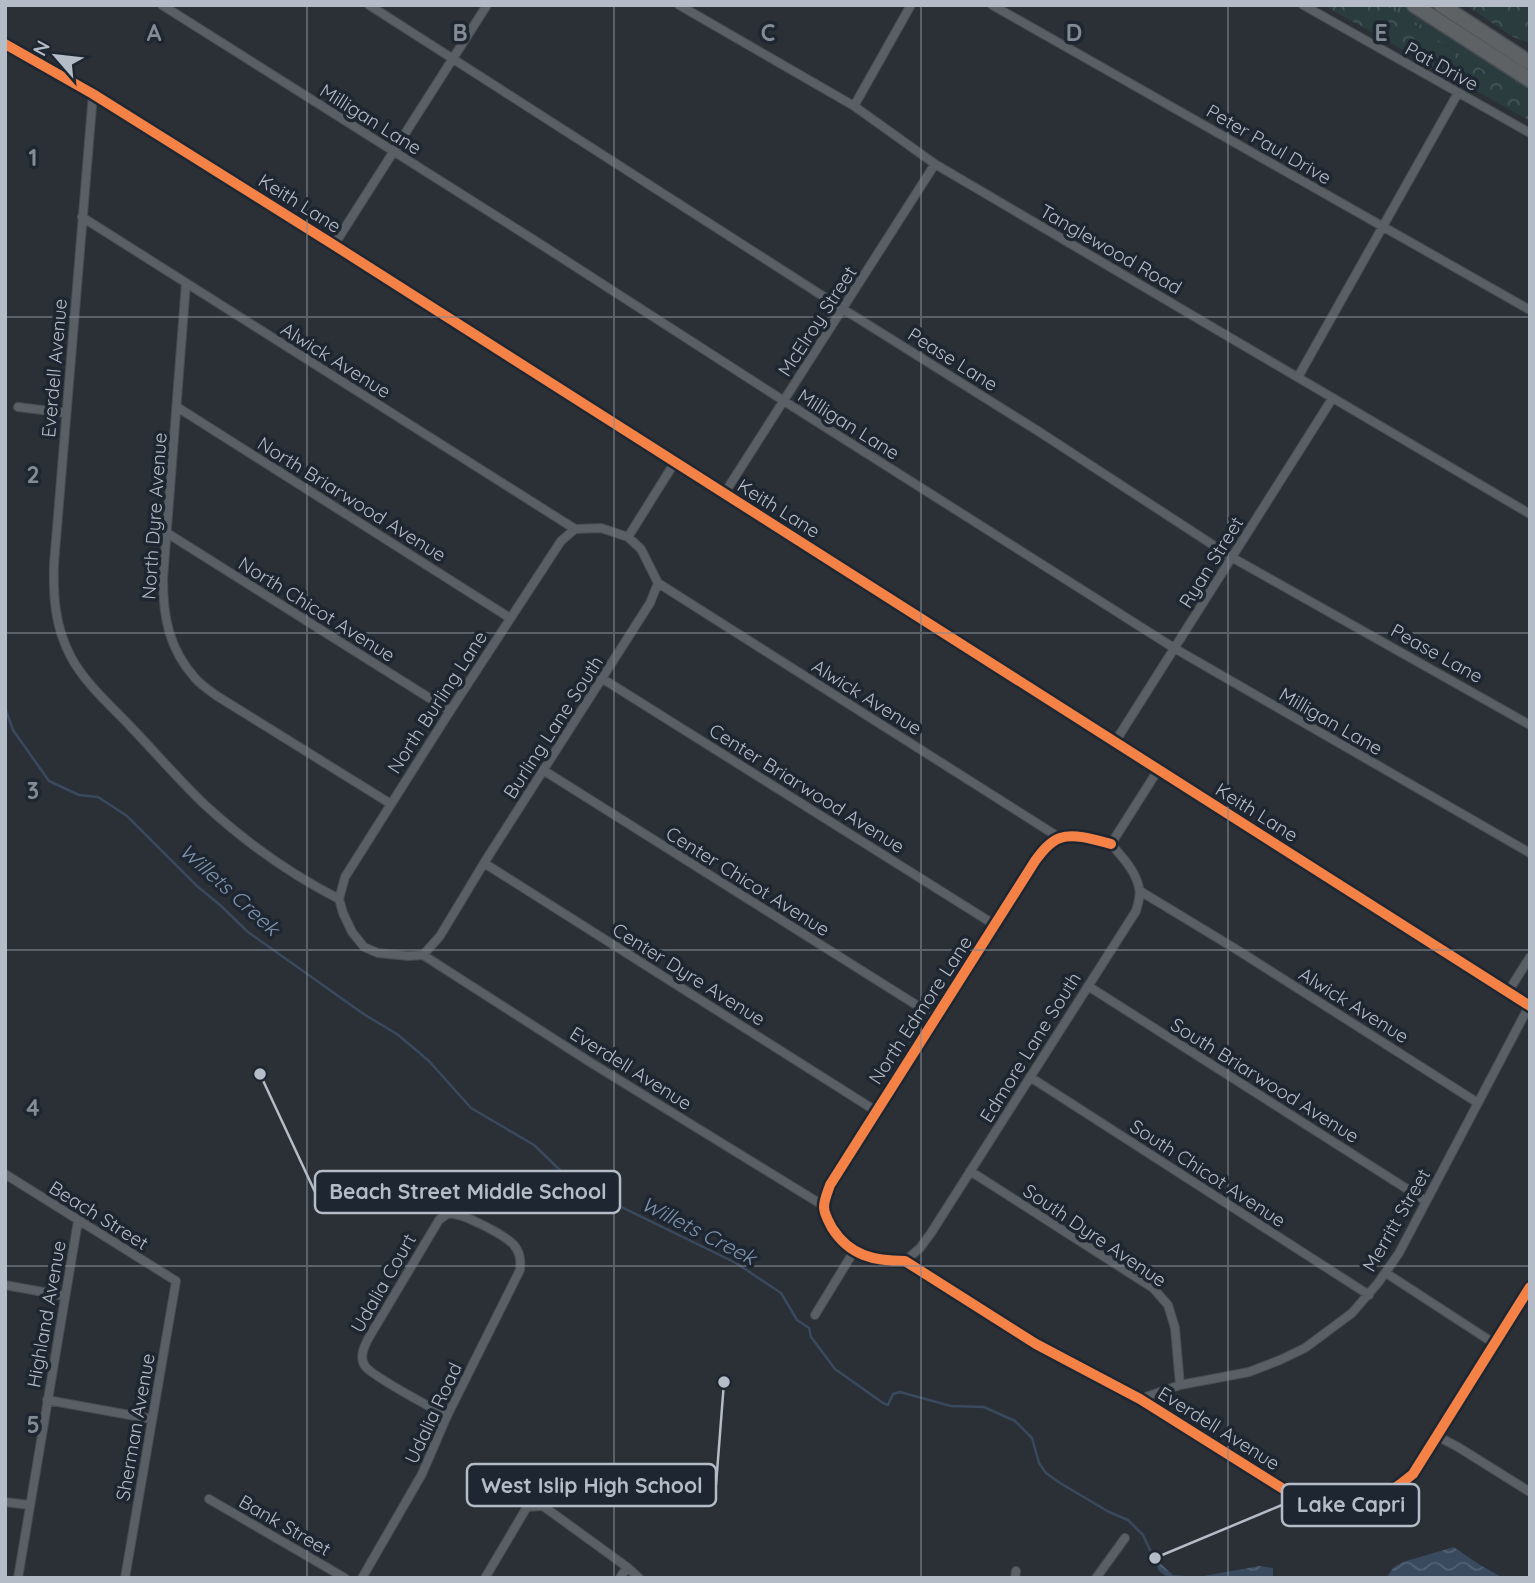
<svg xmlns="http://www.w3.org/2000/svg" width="1535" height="1583" font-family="Quicksand,sans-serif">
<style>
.grass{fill:url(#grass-tufts)}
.forest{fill:url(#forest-crowns)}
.water{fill:url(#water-waves)}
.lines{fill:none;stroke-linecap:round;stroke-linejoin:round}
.stream{stroke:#39495e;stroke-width:2.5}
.minor-casing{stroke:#484c51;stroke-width:10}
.motorway-casing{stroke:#474c52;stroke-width:17}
.minor{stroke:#5a5e65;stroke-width:8}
.motorway{stroke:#5e6265;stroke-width:14}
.cycleway-casing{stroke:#1e2631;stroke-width:15}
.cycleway{stroke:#f48246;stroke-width:10}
.grid{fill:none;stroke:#848b94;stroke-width:2;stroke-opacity:0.55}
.labels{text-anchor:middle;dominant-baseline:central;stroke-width:7;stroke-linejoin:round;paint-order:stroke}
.street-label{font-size:19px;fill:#b4bcc7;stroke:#1e2631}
.water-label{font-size:21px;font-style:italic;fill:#7e93ad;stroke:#1e2631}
.grid-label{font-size:23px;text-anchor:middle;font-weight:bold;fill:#848b94;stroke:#1e2631;stroke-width:7;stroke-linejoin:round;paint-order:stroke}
.leader{fill:none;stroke:#b4bcc7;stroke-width:2.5}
.callout-dot{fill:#b4bcc7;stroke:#1e2631;stroke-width:2.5}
.callout{fill:#1e2631;stroke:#b4bcc7;stroke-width:2.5}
.callout-label{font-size:21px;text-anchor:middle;font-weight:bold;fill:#b4bcc7}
</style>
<defs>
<pattern id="grass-tufts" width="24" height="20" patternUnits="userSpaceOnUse" patternTransform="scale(1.75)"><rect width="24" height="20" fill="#2a3c3e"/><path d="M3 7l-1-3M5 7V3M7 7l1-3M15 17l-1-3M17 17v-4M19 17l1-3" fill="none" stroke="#465658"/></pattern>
<pattern id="forest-crowns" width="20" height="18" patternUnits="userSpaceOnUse" patternTransform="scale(1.75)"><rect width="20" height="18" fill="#2a3c3e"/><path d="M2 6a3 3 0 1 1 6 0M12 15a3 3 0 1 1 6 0" fill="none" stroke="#465658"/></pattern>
<pattern id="water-waves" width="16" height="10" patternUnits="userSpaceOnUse" patternTransform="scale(1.75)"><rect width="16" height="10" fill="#39495e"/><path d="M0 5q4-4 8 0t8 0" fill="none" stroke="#536174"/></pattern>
</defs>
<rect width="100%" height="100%" fill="#2a3036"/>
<!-- grass -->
<path class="grass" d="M1385 5H1403L1525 84 1530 88V101Z"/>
<!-- forest -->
<path class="forest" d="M1323 5H1385L1530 101V121Z
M1466 5H1530V43L1513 37Z"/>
<!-- water -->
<path class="water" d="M1454 1547 1480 1565 1503 1578H1386L1394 1567 1403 1562Z
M1150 1550 1162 1565 1173 1575 1198 1577 1259 1566 1273 1568V1578H1169L1159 1571Z"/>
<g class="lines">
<!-- stream -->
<path class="stream" d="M5 708 13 730 49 781 79 795 98 797 127 816 197 886 220 905 248 932 365 1015 397 1034 429 1061 471 1108 534 1145 563 1173 605 1199 736 1263 781 1293 797 1320 809 1328 811 1337 835 1369 883 1403 888 1405 893 1394 900 1392 951 1406 984 1407 1015 1421 1032 1438 1039 1463 1046 1473 1060 1483 1109 1512 1128 1520 1143 1535 1151 1552"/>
<!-- minor casing -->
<g class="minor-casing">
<path id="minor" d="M162 5 534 240 784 401 1174 648 1530 853
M369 5 843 309 1038 431 1233 558 1530 725
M679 5 854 106 935 164 1530 514
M992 5 1530 310
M1303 5 1530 133
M5 44 93 94 334 245 1530 1006
M93 94 54 564C53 597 55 627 71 657 84 682 111 706 130 726 155 752 178 779 204 804 244 841 290 874 339 899
M854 106 911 5
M82 217 575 529
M334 245 487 5
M186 283 163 579C163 617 169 649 195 678 201 685 210 691 217 696L391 804
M1298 377 1458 93
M18 407 66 413
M177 407 510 618
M724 494 935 164
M601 528 628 537 641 549 658 583 650 603 484 863 440 936 423 955 408 956 378 953 364 947 352 932 343 913 339 899 345 877 450 711 561 541 575 529Z
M167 533 450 711
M628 537 675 462
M658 583 1060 838
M603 679 995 925
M1115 742 1332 399
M543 770 937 1018
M1111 844C1096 840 1075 833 1060 838 1049 842 1041 853 1035 861L830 1185C828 1191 824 1200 824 1207 824 1214 829 1222 832 1228 850 1256 874 1261 905 1261L1036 1344 1140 1399 1293 1495C1301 1499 1309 1505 1318 1507 1358 1515 1384 1498 1413 1474L1530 1287
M1111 844 1158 770
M484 863 876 1111
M1140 891 1239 951 1478 1103
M423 955 593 1064 824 1206
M1088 986 1426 1201
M1508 992 1530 957
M1030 1077 1369 1295
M970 1171 1153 1288 1168 1305 1175 1328 1180 1385
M5 1174 176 1281 125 1578
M905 1261 920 1248 931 1233 1136 911C1138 904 1141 895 1139 888 1136 871 1122 857 1111 844
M1386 1273 1495 1344
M5 1285 65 1296
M815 1315 854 1251
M1140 1399 1180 1385 1249 1372 1280 1360 1305 1348 1352 1313 1378 1283 1399 1253 1529 1006
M47 1400 152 1419
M1437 1436 1458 1447 1530 1492
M209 1499 345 1578
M5 1502 29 1505
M18 1578 78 1221
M362 1578 422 1474 447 1416 520 1270C521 1259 520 1252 513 1244 504 1235 460 1211 448 1214 445 1215 442 1218 439 1220L368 1339C364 1347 359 1357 365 1366 372 1376 432 1408 447 1416
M485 1578 527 1507 543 1506 627 1567 639 1578
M620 1578 627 1567
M1015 1578 1016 1571
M1096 1578 1125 1538"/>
</g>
<!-- motorway casing -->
<g class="motorway-casing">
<path id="motorway" d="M1414 5 1530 80
M1441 5 1530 63"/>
</g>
<!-- minor -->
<use href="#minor" class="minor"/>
<!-- motorway -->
<use href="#motorway" class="motorway"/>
<!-- cycleway casing -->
<g class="cycleway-casing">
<path id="cycleway" d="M5 44 93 94 334 245 1530 1006
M1111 844C1096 840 1075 833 1060 838 1049 842 1041 853 1035 861L830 1185C828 1191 824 1200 824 1207 824 1214 829 1222 832 1228 850 1256 874 1261 905 1261L1036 1344 1140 1399 1293 1495C1301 1499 1309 1505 1318 1507 1358 1515 1384 1498 1413 1474L1530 1287"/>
</g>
<!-- cycleway -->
<use href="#cycleway" class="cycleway"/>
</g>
<!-- grid -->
<path class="grid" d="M307 5V1578M614 5V1578M921 5V1578M1228 5V1578M5 317H1530M5 633H1530M5 950H1530M5 1266H1530"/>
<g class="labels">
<!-- street labels -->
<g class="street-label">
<text transform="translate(1442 66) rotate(29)">Pat Drive</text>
<text transform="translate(371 119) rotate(32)">Milligan Lane</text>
<text transform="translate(1269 144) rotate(30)">Peter Paul Drive</text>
<text transform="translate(300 203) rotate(32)">Keith Lane</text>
<text transform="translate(1111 249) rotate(30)">Tanglewood Road</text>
<text transform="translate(817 321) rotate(-57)">McElroy Street</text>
<text transform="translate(953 359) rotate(32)">Pease Lane</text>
<text transform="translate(336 360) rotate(32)">Alwick Avenue</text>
<text transform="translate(54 368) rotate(-85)">Everdell Avenue</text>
<text transform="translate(849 424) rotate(32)">Milligan Lane</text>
<text transform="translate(352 499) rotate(32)">North Briarwood Avenue</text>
<text transform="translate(779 508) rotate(32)">Keith Lane</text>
<text transform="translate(154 516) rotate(-86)">North Dyre Avenue</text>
<text transform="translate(1211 562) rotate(-58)">Ryan Street</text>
<text transform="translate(317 609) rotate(32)">North Chicot Avenue</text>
<text transform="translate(1437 653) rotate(29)">Pease Lane</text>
<text transform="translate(867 697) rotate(32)">Alwick Avenue</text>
<text transform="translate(437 702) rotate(-57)">North Burling Lane</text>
<text transform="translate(1331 721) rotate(30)">Milligan Lane</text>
<text transform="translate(553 727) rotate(-57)">Burling Lane South</text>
<text transform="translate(807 788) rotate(32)">Center Briarwood Avenue</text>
<text transform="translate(1257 812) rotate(32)">Keith Lane</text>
<text transform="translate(748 881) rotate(32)">Center Chicot Avenue</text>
<text transform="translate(689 974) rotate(32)">Center Dyre Avenue</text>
<text transform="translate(1354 1005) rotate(32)">Alwick Avenue</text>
<text transform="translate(920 1010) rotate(-57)">North Edmore Lane</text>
<text transform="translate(1030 1047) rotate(-58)">Edmore Lane South</text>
<text transform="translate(631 1068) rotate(32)">Everdell Avenue</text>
<text transform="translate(1265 1080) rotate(32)">South Briarwood Avenue</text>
<text transform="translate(1208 1173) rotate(33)">South Chicot Avenue</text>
<text transform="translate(99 1215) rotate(32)">Beach Street</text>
<text transform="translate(1396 1220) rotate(-60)">Merritt Street</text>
<text transform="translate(1095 1235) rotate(34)">South Dyre Avenue</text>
<text transform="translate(383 1283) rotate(-60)">Udalia Court</text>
<text transform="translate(46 1314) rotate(-80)">Highland Avenue</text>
<text transform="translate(433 1413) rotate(-65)">Udalia Road</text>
<text transform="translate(135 1427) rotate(-80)">Sherman Avenue</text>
<text transform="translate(1219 1428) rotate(32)">Everdell Avenue</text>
<text transform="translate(285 1525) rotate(30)">Bank Street</text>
</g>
<!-- water labels -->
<g class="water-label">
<text transform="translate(230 889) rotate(42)">Willets Creek</text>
<text transform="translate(699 1230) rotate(27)">Willets Creek</text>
</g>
</g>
<g class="grid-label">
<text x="154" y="41">A</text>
<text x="460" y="41">B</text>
<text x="768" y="41">C</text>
<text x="1074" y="41">D</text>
<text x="1381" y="41">E</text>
<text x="33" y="166">1</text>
<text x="33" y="483">2</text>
<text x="33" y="799">3</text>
<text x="33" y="1116">4</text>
<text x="33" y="1433">5</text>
</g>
<!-- callouts -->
<path class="leader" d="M260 1074L315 1192M724 1382L716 1485M1155 1558L1282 1505"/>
<g class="callout-dot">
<circle cx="260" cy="1074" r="7"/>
<circle cx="724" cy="1382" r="7"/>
<circle cx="1155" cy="1558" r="7"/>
</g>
<g class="callout">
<rect x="315" y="1171" width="305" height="42" rx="7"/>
<rect x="467" y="1464" width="249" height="42" rx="7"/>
<rect x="1282" y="1484" width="137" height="42" rx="7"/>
</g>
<g class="callout-label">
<text x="468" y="1199">Beach Street Middle School</text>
<text x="592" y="1493">West Islip High School</text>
<text x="1351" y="1512">Lake Capri</text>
</g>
<!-- border -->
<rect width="1535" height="1583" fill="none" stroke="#b4bcc7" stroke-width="14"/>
<!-- north arrow -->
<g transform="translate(56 56) rotate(298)" stroke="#1e2631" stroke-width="5" paint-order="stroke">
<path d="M0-5L12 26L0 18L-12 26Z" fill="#b4bcc7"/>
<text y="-10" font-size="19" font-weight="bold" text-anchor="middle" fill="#b4bcc7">N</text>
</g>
</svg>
